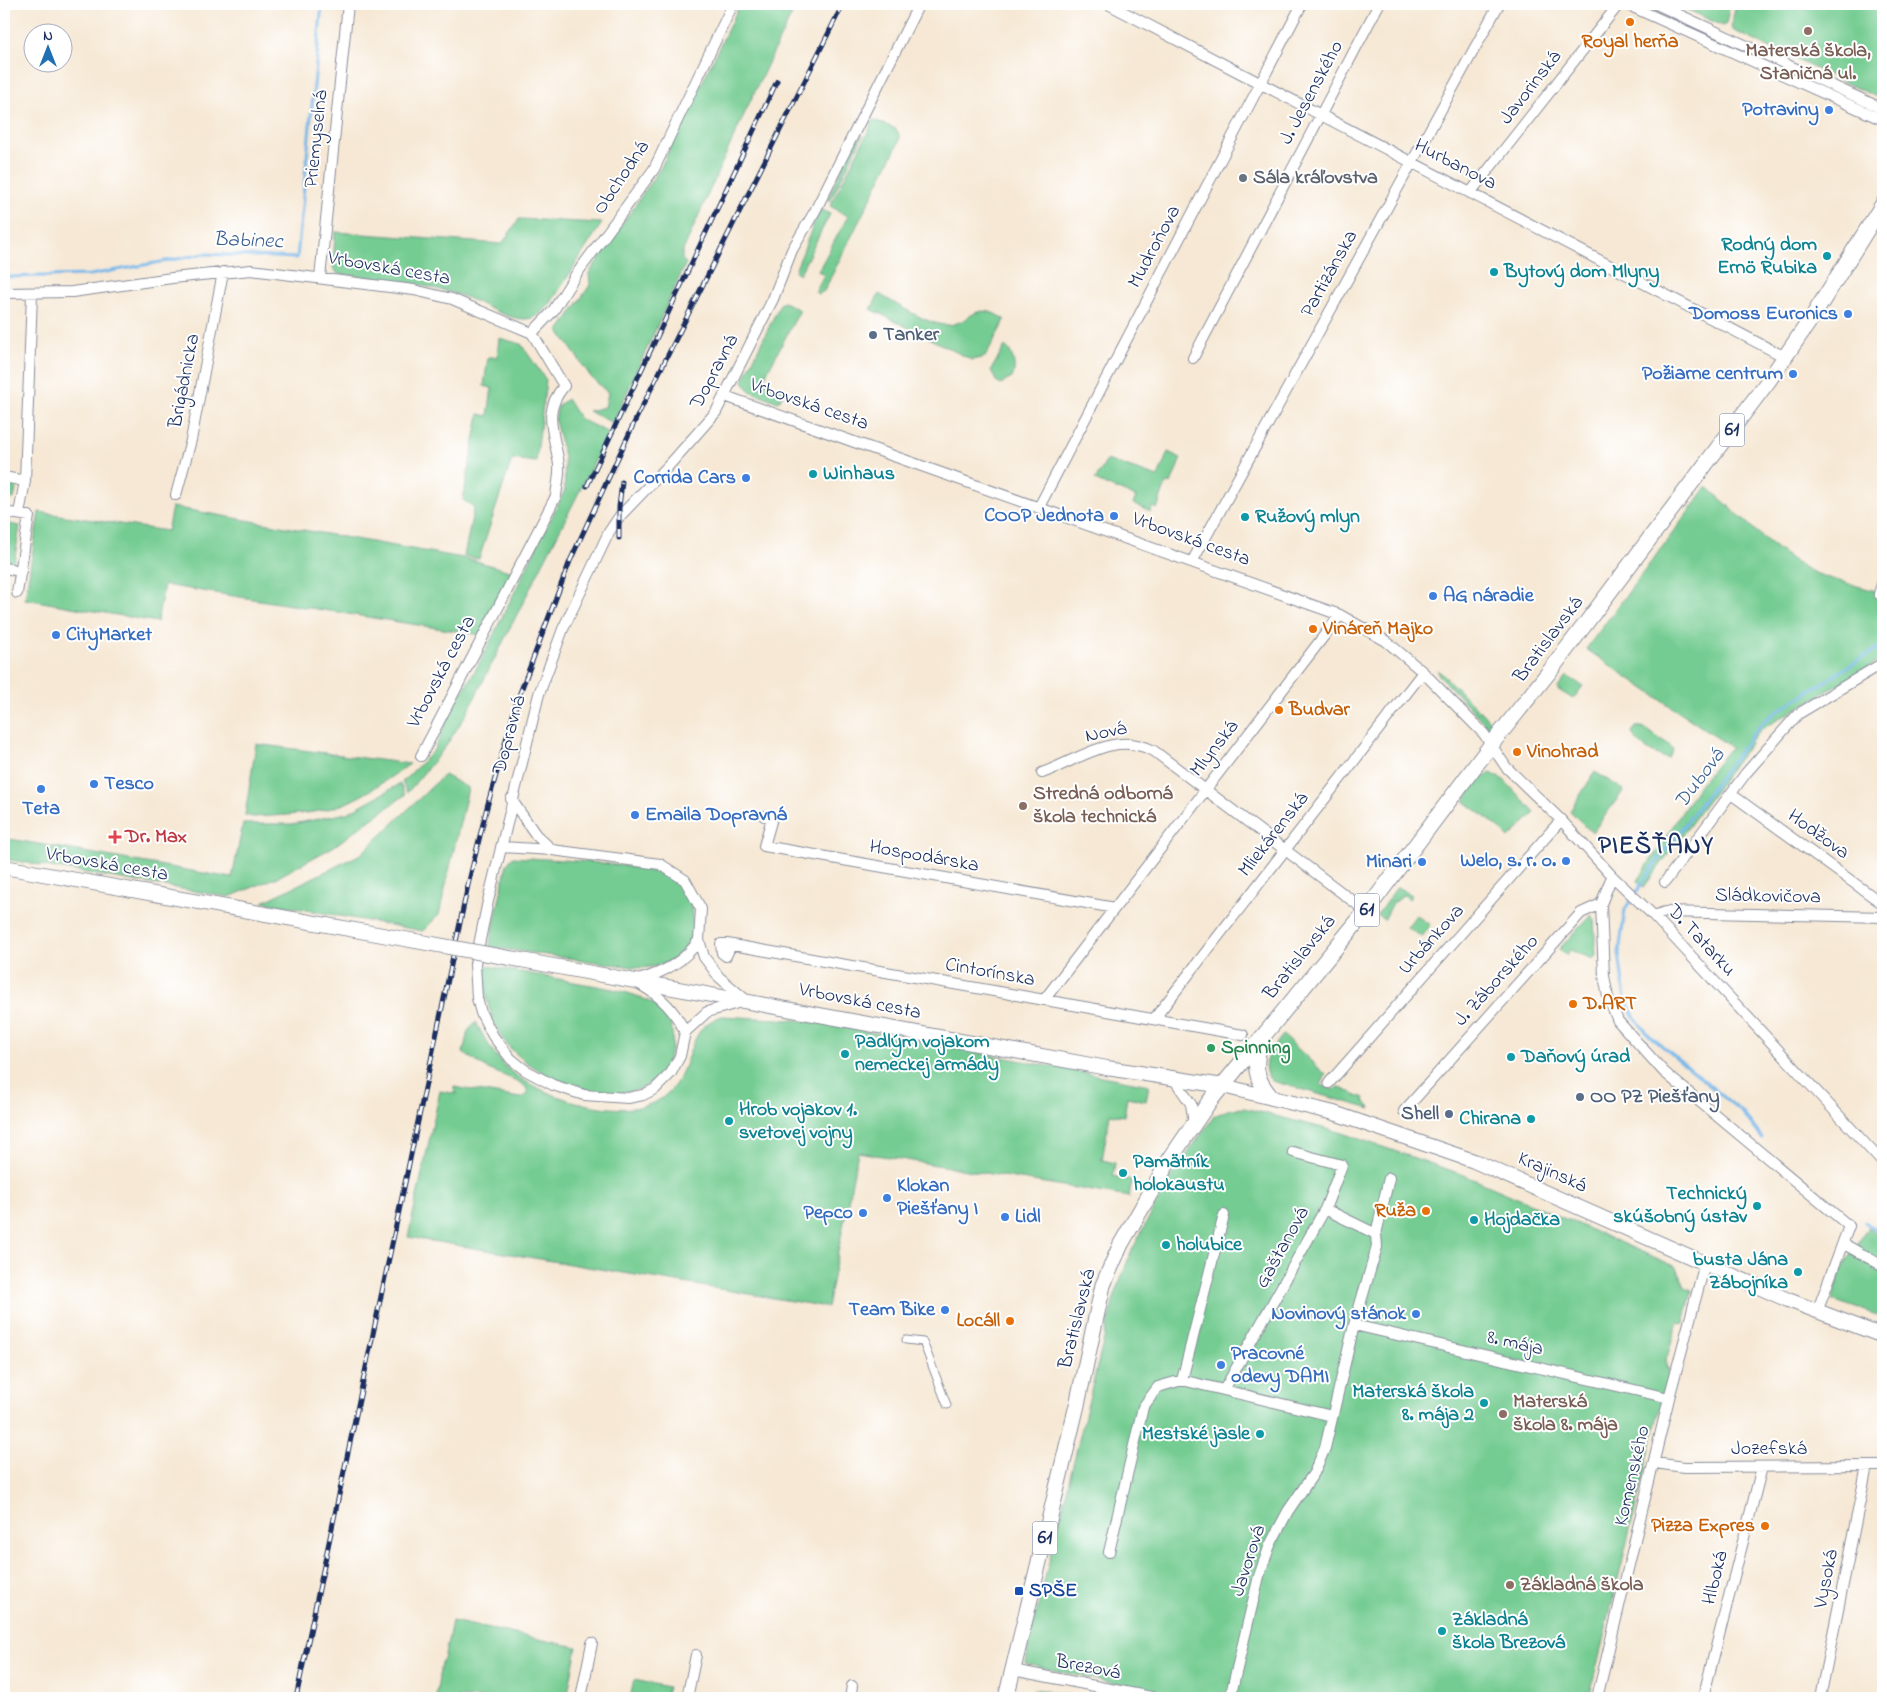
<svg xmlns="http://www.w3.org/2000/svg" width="1887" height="1702" font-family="'Indie Flower',sans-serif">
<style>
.green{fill:#74cc92;stroke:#487e78}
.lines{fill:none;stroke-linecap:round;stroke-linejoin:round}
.stream{stroke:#76b7ea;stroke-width:3}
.pedestrian-casing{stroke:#888c99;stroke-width:9}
.minor-casing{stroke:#888c99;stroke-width:12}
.secondary-casing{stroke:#888c99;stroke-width:16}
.primary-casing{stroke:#888c99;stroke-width:17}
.pedestrian{stroke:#fff;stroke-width:7}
.minor{stroke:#fff;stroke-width:10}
.secondary{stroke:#fff;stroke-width:14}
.primary{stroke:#fff;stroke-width:15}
.rail-casing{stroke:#1b2f5e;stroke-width:5}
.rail{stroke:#fff;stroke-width:3;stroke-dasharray:9;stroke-linecap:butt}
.secondary-bridge-casing{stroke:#888c99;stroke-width:16;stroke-linecap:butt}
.secondary-bridge{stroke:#fff;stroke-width:14}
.food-dot{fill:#e8710a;stroke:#fff;stroke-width:2}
.education-dot{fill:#8d6e63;stroke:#fff;stroke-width:2}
.shop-dot{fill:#3f7fe0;stroke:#fff;stroke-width:2}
.worship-dot{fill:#6b7280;stroke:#fff;stroke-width:2}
.culture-dot{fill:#0f9aa8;stroke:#fff;stroke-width:2}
.service-dot{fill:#5c6f8a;stroke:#fff;stroke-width:2}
.health-dot{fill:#e0444e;stroke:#fff;stroke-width:2}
.leisure-dot{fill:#2e9e5b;stroke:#fff;stroke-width:2}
.transit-dot{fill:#1a4fb4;stroke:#fff;stroke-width:2}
.labels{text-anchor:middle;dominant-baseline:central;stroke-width:4;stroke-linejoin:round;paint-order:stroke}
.shield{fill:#fff;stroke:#5f6d8e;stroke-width:1}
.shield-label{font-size:19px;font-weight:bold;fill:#1b2f5e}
.food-label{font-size:20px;font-weight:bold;fill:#c56008;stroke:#fff;text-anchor:start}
.education-label{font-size:20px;font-weight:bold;fill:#785e54;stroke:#fff;text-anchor:start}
.street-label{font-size:20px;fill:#1b2f5e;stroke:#fff}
.shop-label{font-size:20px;font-weight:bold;fill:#366cbe;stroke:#fff;text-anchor:end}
.worship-label{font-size:20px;font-weight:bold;fill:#5b616d;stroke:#fff;text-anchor:start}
.culture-label{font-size:20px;font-weight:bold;fill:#0d838f;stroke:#fff;text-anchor:start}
.service-label{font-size:20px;font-weight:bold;fill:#4e5e75;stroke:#fff;text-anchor:start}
.health-label{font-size:20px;font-weight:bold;fill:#be3a42;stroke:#fff;text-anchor:start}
.leisure-label{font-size:20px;font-weight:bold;fill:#27864d;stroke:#fff;text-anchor:start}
.transit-label{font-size:20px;font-weight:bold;fill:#164399;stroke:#fff;text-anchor:start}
.water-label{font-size:21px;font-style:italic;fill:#3b5f8f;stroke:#fff}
.district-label{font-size:25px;font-weight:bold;letter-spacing:1px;fill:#1b2f5e;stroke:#fff}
</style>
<rect width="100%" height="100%" fill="#fff"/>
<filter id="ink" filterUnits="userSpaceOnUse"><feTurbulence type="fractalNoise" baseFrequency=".02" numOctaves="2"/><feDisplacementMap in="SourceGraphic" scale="10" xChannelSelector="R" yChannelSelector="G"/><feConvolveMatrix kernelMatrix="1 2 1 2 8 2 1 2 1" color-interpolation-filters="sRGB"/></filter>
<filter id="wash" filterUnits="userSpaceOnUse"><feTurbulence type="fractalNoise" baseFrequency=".0096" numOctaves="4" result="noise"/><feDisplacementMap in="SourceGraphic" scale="20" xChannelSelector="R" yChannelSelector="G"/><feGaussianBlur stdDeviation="1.12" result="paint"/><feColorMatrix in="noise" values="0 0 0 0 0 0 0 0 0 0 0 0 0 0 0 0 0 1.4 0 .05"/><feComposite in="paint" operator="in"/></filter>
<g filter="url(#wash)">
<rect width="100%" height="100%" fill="#f6e8d4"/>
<!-- green -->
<path class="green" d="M740 4H797C756 86 719 169 682 253V259L686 263 613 423 588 411 605 407 608 393 591 377 559 331 590 285 589 273 661 167Z
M1675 4H1730L1726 24 1723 26Z
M1736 4H1883V100L1732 30 1731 26Z
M874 120 896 129 900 137 899 142 824 291 819 294 815 292 824 275 818 271 848 216 830 206Z
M863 135 830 201 827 199 857 138Z
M821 209 830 214 799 275 795 270C805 250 810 229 821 209Z
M519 219 602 223 549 306C543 311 535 319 526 319 506 320 479 301 459 295 420 283 379 278 338 274L333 268 335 232 502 244Z
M879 294C895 303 927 324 945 325 971 326 973 297 1005 320L985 357 972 360 871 309Z
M784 302 800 310 763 380 785 392 778 402 750 391 743 381 780 304Z
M499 338 521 344 546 380 536 462 512 459 479 559 464 556 474 507 463 500 479 414 488 416 492 388 484 386 488 357H497Z
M1005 346C1013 351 1017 369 1012 378L1001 384 996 381 991 370Z
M567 399 580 419 609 433 467 713 446 746 407 793 402 782 434 750 451 711 480 662 565 490 564 457 555 420 558 406Z
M1168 452 1181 458 1171 484 1166 483 1157 509 1152 507 1151 512 1133 504 1136 497 1118 489 1117 490 1095 480 1107 460 1158 477Z
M4 482 17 484 14 499 4 497Z
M1707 487C1740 514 1769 548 1807 569 1825 579 1855 585 1876 591L1883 596V659L1760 730 1644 887 1637 882 1700 784 1731 747 1586 649Z
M172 507 469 559 513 572 481 635 164 585 157 622 25 599 39 512 167 531Z
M4 523 20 526 13 570 4 568 10 560 4 559Z
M1437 669 1492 723 1488 727 1439 675Z
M1567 676 1583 686 1573 699 1557 689Z
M1636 727H1642L1671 746 1673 750 1669 758C1658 758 1634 743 1632 732Z
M256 744 410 764C389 778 368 794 344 804 316 815 284 815 253 817L245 815Z
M1595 772 1624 790 1592 833 1570 811Z
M1491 773 1504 780 1535 813 1509 838 1497 826 1464 801 1479 779Z
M444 775 468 788 439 915 423 931 263 902 361 854Z
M400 784 405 795 333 847 278 877 229 897 4 859V838L232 878 243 824H293L347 813Z
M513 857C550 860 647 861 674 881 685 889 691 901 692 914 693 921 694 932 690 940 679 961 662 967 640 968L489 947 507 864Z
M1397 887 1412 895 1409 899 1404 895 1401 896 1396 902 1394 901 1384 920 1377 915Z
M1416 915 1430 925 1422 937 1407 927Z
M1591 915 1594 920 1596 956 1593 959 1570 950 1566 955 1559 949Z
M481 965C512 970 543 976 574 982 601 987 630 990 654 1004 688 1024 671 1078 639 1089 596 1104 518 1071 498 1031 487 1011 485 986 481 965Z
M722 1016 812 1021 1149 1085 1146 1101 1127 1097 1124 1116 1110 1114 1102 1160 1115 1163 1113 1176 1132 1180 1129 1197 858 1152 827 1307 408 1237 440 1091 457 1094 454 1090V1087L520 1098 528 1094 526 1087 517 1081 488 1069 463 1053 468 1031 476 1022C484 1039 495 1056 508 1069 539 1097 626 1124 662 1098 696 1073 682 1028 722 1016Z
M1283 1035 1326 1075 1321 1085 1335 1090 1338 1087 1364 1098V1101L1371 1109 1272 1081C1256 1065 1272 1049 1283 1035Z
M1244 1108 1339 1132 1464 1175 1677 1267 1685 1287 1692 1290 1684 1323 1678 1322 1666 1360 1670 1378 1657 1419 1589 1698H1178L1026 1664 1028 1647 1114 1298 1130 1254 1168 1181 1214 1116 1230 1109Z
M1868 1227 1883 1239V1317L1832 1300 1841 1271Z
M452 1621 577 1647 567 1698H436L441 1662 444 1660Z
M634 1680 668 1687 665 1698H630Z
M1034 1689 1089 1698H1032Z"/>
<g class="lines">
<!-- stream -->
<path class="stream" d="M4 277 90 275 204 254 297 258 322 4
M1762 1138 1743 1113 1649 1035 1635 1018 1625 1000 1619 953 1625 909 1655 864 1759 726 1773 714 1883 645
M1865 1222 1883 1235"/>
</g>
</g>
<g filter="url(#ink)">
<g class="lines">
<!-- pedestrian casing -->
<g class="pedestrian-casing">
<path id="pedestrian" d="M906 1340 923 1342 947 1405"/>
</g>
<!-- minor casing -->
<g class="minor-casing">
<path id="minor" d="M1108 4 1785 357
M1626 4 1883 120
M1656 4 1883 109
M1470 193 1619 4
M320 278 348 4
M4 293 72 292 172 278 251 270 414 290 452 299 532 333 564 386C541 413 555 434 559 465 560 475 557 486 556 496L421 756
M532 333 553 311 575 276 654 169 733 4
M1193 358 1379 4
M725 396 1340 615 1386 641 1423 672 1484 734 1506 767 1561 820 1612 876 1654 916 1883 1163
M4 477 25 481
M176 495 191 440 223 272
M1039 507 1302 4
M4 512 29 516 17 593
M19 514 25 481 32 294
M1192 562 1499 4
M4 568 21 571
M1879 594 1883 581
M1042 773C1079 760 1114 730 1154 751L1366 911
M1731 794 1883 904
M511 799 536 835 552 850
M764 816 772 818 764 846 1115 908
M501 847 552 850 660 864 685 880 701 909 699 940 704 957 719 977 746 1000
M1612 876 1601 904 1604 976 1608 997 1618 1021 1664 1072 1849 1226 1817 1312
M1665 882 1746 773 1798 714 1883 663
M1654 916 1665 912 1883 917
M731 945 726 956 722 953 721 944H727L1243 1035
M638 980C663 973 684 962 699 940
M641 985C662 997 675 1011 685 1032
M1044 1000 1340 615
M1154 1019 1423 672
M685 1032 680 1056 671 1073 655 1089 643 1095 628 1098 584 1095 553 1085 525 1070 511 1059 493 1036 481 1013 477 998 475 964 488 901 539 694 563 629 609 532 619 517 671 463 716 412 773 299 792 250 815 211 919 4
M685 1032 707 1012 741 1002
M1174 1079 1191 1104 1194 1124
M1329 1083 1561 820
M1404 1111 1581 913 1601 904
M1325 1209 1376 1234
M1844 1244 1883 1266
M1354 1325 1669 1398
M1182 1380 1332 1416
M1224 1390 1325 1209 1342 1165 1293 1152
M1655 1463 1684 1467 1883 1466
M1109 1552 1143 1407 1158 1387 1182 1380 1224 1215
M1013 1670 1156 1698
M581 1698 592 1643
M687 1698 696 1655
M850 1698 852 1686
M1230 1698 1259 1576 1270 1545 1288 1511 1314 1473 1325 1448 1354 1325 1377 1247 1376 1234 1389 1178
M1597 1698 1669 1398 1705 1263
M1703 1698 1762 1467
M1820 1698 1867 1466"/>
</g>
<!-- secondary casing -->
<g class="secondary-casing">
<path id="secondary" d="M4 867 388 936
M521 960 1107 1068 1223 1086 1334 1113 1474 1161 1788 1300 1883 1336"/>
</g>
<!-- primary casing -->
<g class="primary-casing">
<path id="primary" d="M1260 1040C1255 1066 1253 1076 1271 1097
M1006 1698 1077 1405 1103 1285 1121 1244 1170 1159 1209 1102 1366 911 1491 745 1553 667 1769 380 1813 316 1883 204"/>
</g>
<!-- pedestrian -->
<use href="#pedestrian" class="pedestrian"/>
<!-- minor -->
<use href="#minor" class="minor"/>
<!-- secondary -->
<use href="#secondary" class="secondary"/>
<!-- primary -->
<use href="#primary" class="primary"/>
<!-- rail casing -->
<g class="rail-casing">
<path id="rail" d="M587 486 777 81
M619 538V507L622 482
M296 1698 468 885 487 807 517 701 570 561 635 421 843 4"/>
</g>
<!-- rail -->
<use href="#rail" class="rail"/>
<!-- secondary-bridge casing -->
<g class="secondary-bridge-casing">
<path id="secondary-bridge" d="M388 936 521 960"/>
</g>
<!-- secondary-bridge -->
<use href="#secondary-bridge" class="secondary-bridge"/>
</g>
</g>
<!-- markers -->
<g class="food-dot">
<circle cx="1630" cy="22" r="5"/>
<circle cx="1313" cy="629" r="5"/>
<circle cx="1279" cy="710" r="5"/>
<circle cx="1517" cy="752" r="5"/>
<circle cx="1573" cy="1004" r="5"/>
<circle cx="1426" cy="1211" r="5"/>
<circle cx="1010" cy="1321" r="5"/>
<circle cx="1765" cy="1526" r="5"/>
</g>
<g class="education-dot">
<circle cx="1808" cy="31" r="5"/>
<circle cx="1023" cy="806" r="5"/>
<circle cx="1503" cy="1414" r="5"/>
<circle cx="1510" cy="1585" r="5"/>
</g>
<g class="shop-dot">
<circle cx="1829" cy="110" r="5"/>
<circle cx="1848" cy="314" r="5"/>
<circle cx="1793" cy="374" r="5"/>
<circle cx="746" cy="478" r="5"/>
<circle cx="1114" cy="516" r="5"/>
<circle cx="1433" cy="596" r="5"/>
<circle cx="56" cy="635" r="5"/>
<circle cx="94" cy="784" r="5"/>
<circle cx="41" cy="789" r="5"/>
<circle cx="635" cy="815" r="5"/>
<circle cx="1566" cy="861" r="5"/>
<circle cx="1422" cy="862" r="5"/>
<circle cx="887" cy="1198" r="5"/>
<circle cx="863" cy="1213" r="5"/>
<circle cx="1005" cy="1217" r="5"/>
<circle cx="945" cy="1310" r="5"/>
<circle cx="1416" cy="1314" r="5"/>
<circle cx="1221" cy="1365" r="5"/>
</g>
<circle class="worship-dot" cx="1243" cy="178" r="5"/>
<g class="culture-dot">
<circle cx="1827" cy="256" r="5"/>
<circle cx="1494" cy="272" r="5"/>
<circle cx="813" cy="474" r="5"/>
<circle cx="1245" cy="517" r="5"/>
<circle cx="845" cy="1054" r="5"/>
<circle cx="1511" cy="1057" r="5"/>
<circle cx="1531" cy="1119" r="5"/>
<circle cx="729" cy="1121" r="5"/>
<circle cx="1123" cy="1173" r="5"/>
<circle cx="1757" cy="1206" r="5"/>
<circle cx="1474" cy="1220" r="5"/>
<circle cx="1166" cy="1245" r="5"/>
<circle cx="1798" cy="1272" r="5"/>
<circle cx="1484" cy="1403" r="5"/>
<circle cx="1260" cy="1434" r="5"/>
<circle cx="1442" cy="1631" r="5"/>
</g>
<g class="service-dot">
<circle cx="873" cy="335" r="5"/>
<circle cx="1580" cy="1097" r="5"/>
<circle cx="1449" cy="1114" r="5"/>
</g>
<path class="health-dot" d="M112.5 829.5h5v5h5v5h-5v5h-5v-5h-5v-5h5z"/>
<circle class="leisure-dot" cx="1211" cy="1048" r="5"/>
<rect class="transit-dot" x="1014" y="1586" width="10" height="10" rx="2.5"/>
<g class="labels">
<!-- shield labels -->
<g class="shield">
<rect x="1719.5" y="413.5" width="25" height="33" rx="4"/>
<rect x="1354.5" y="893.5" width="25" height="33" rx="4"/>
<rect x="1032.5" y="1521.5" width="25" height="33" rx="4"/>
</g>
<g class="shield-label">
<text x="1732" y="430">61</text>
<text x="1367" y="910">61</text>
<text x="1045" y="1538">61</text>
</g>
<!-- food labels -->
<g class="food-label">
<text x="1630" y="42" text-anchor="middle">Royal herňa</text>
<text x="1323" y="629">Vináreň Majko</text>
<text x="1289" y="710">Budvar</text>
<text x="1527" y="752">Vinohrad</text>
<text x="1583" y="1004">D.ART</text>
<text x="1416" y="1211" text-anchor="end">Ruža</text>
<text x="1000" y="1321" text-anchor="end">Locáll</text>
<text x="1755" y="1526" text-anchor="end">Pizza Expres</text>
</g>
<!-- education labels -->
<g class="education-label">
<text x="1808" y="51" text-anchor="middle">Materská škola,<tspan x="1808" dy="23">Staničná ul.</tspan></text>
<text x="1033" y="794">Stredná odborná<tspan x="1033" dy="23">škola technická</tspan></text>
<text x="1513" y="1402">Materská<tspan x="1513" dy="23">škola 8. mája</tspan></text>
<text x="1520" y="1585">Základná škola</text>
</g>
<!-- street labels -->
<g class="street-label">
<text transform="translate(1531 88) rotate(-52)">Javorinská</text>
<text transform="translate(1312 93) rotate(-62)">J. Jesenského</text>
<text transform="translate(317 139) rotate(-84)">Priemyselná</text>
<text transform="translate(1455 165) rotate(27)">Hurbanova</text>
<text transform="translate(622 178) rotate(-56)">Obchodná</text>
<text transform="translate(1155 247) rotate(-62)">Mudroňova</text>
<text transform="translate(389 269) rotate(10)">Vrbovská cesta</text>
<text transform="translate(1330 274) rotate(-61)">Partizánska</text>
<text transform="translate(715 372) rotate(-62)">Dopravná</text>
<text transform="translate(185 381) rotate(-79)">Brigádnicka</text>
<text transform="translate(809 405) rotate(19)">Vrbovská cesta</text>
<text transform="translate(1191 540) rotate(20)">Vrbovská cesta</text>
<text transform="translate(1549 640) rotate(-53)">Bratislavská</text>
<text transform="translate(442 672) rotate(-62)">Vrbovská cesta</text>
<text transform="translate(1106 733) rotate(-12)">Nová</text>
<text transform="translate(510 735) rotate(-75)">Dopravná</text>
<text transform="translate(1215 749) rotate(-52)">Mlynská</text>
<text transform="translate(1274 835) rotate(-52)">Mliekárenská</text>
<text transform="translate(1818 835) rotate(36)">Hodžova</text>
<text transform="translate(924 857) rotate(10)">Hospodárska</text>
<text transform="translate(107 865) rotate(10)">Vrbovská cesta</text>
<text transform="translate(1768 897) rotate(1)">Sládkovičova</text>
<text transform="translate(1432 940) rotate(-48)">Urbánkova</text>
<text transform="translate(1701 941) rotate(47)">D. Tatarku</text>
<text transform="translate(1300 958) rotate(-51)">Bratislavská</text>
<text transform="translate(990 973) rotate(10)">Cintorínska</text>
<text transform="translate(1497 981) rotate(-48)">J. Záborského</text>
<text transform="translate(860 1002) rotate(11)">Vrbovská cesta</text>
<text transform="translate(1552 1173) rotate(24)">Krajinská</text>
<text transform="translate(1283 1248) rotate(-61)">Gaštanová</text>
<text transform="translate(1078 1319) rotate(-76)">Bratislavská</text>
<text transform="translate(1515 1344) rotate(13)">8. mája</text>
<text x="1769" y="1449">Jozefská</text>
<text transform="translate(1633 1476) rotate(-77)">Komenského</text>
<text transform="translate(1249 1561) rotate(-72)">Javorová</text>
<text transform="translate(1716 1578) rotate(-76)">Hlboká</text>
<text transform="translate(1827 1579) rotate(-79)">Vysoká</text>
<text transform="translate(1088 1668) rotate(11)">Brezová</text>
</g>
<!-- shop labels -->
<g class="shop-label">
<text x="1819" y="110">Potraviny</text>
<text x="1838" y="314">Domoss Euronics</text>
<text x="1783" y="374">Požiarne centrum</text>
<text x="736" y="478">Corrida Cars</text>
<text x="1104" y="516">COOP Jednota</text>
<text x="1443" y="596" text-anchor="start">AG náradie</text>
<text x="66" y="635" text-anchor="start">CityMarket</text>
<text x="104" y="784" text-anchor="start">Tesco</text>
<text x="41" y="809" text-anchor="middle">Teta</text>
<text x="645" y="815" text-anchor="start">Emaila Dopravná</text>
<text x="1556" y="861">Welo, s. r. o.</text>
<text x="1412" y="862">Minari</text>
<text x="897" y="1186" text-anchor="start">Klokan<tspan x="897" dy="23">Piešťany I</tspan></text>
<text x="853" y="1213">Pepco</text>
<text x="1015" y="1217" text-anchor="start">Lidl</text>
<text x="935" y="1310">Team Bike</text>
<text x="1406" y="1314">Novinový stánok</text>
<text x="1231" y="1354" text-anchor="start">Pracovné<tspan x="1231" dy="23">odevy DAMI</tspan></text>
</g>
<!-- worship labels -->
<g class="worship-label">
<text x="1253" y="178">Sála kráľovstva</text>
</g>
<!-- culture labels -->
<g class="culture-label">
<text x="1817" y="245" text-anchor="end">Rodný dom<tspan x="1817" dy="23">Ernö Rubika</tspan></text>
<text x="1504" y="272">Bytový dom Mlyny</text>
<text x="823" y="474">Winhaus</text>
<text x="1255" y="517">Ružový mlyn</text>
<text x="855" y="1042">Padlým vojakom<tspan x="855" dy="23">nemeckej armády</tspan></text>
<text x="1521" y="1057">Daňový úrad</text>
<text x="739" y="1110">Hrob vojakov 1.<tspan x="739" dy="23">svetovej vojny</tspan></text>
<text x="1521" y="1119" text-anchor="end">Chirana</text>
<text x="1133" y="1162">Pamätník<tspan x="1133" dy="23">holokaustu</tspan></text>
<text x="1747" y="1194" text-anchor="end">Technický<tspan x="1747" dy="23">skúšobný ústav</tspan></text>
<text x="1484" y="1220">Hojdačka</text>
<text x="1176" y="1245">holubice</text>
<text x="1788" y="1260" text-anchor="end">busta Jána<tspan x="1788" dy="23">Zábojníka</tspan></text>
<text x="1474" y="1392" text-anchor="end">Materská škola<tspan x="1474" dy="23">8. mája 2</tspan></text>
<text x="1250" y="1434" text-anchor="end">Mestské jasle</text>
<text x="1452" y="1620">Základná<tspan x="1452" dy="23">škola Brezová</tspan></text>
</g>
<!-- service labels -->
<g class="service-label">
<text x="883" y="335">Tanker</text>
<text x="1590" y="1097">OO PZ Piešťany</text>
<text x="1439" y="1114" text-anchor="end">Shell</text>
</g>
<!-- health labels -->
<g class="health-label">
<text x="125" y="837">Dr. Max</text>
</g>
<!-- leisure labels -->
<g class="leisure-label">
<text x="1221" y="1048">Spinning</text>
</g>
<!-- transit labels -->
<g class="transit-label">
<text x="1029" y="1591">SPŠE</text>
</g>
<!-- water labels -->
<g class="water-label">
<text transform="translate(248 241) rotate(2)">Babinec</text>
<text transform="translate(1700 779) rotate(-53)">Dubová</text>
</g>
<!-- district labels -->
<g class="district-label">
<text x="1656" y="847">PIEŠŤANY</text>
</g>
</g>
<!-- margin -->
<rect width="1887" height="1702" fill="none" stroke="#fff" stroke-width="20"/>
<!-- north arrow -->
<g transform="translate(48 48)"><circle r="24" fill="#ffffff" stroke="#a4acbf"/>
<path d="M0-4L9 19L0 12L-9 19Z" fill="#1f6fb2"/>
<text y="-8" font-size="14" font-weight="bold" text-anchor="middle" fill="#1b2f5e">N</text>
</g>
</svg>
